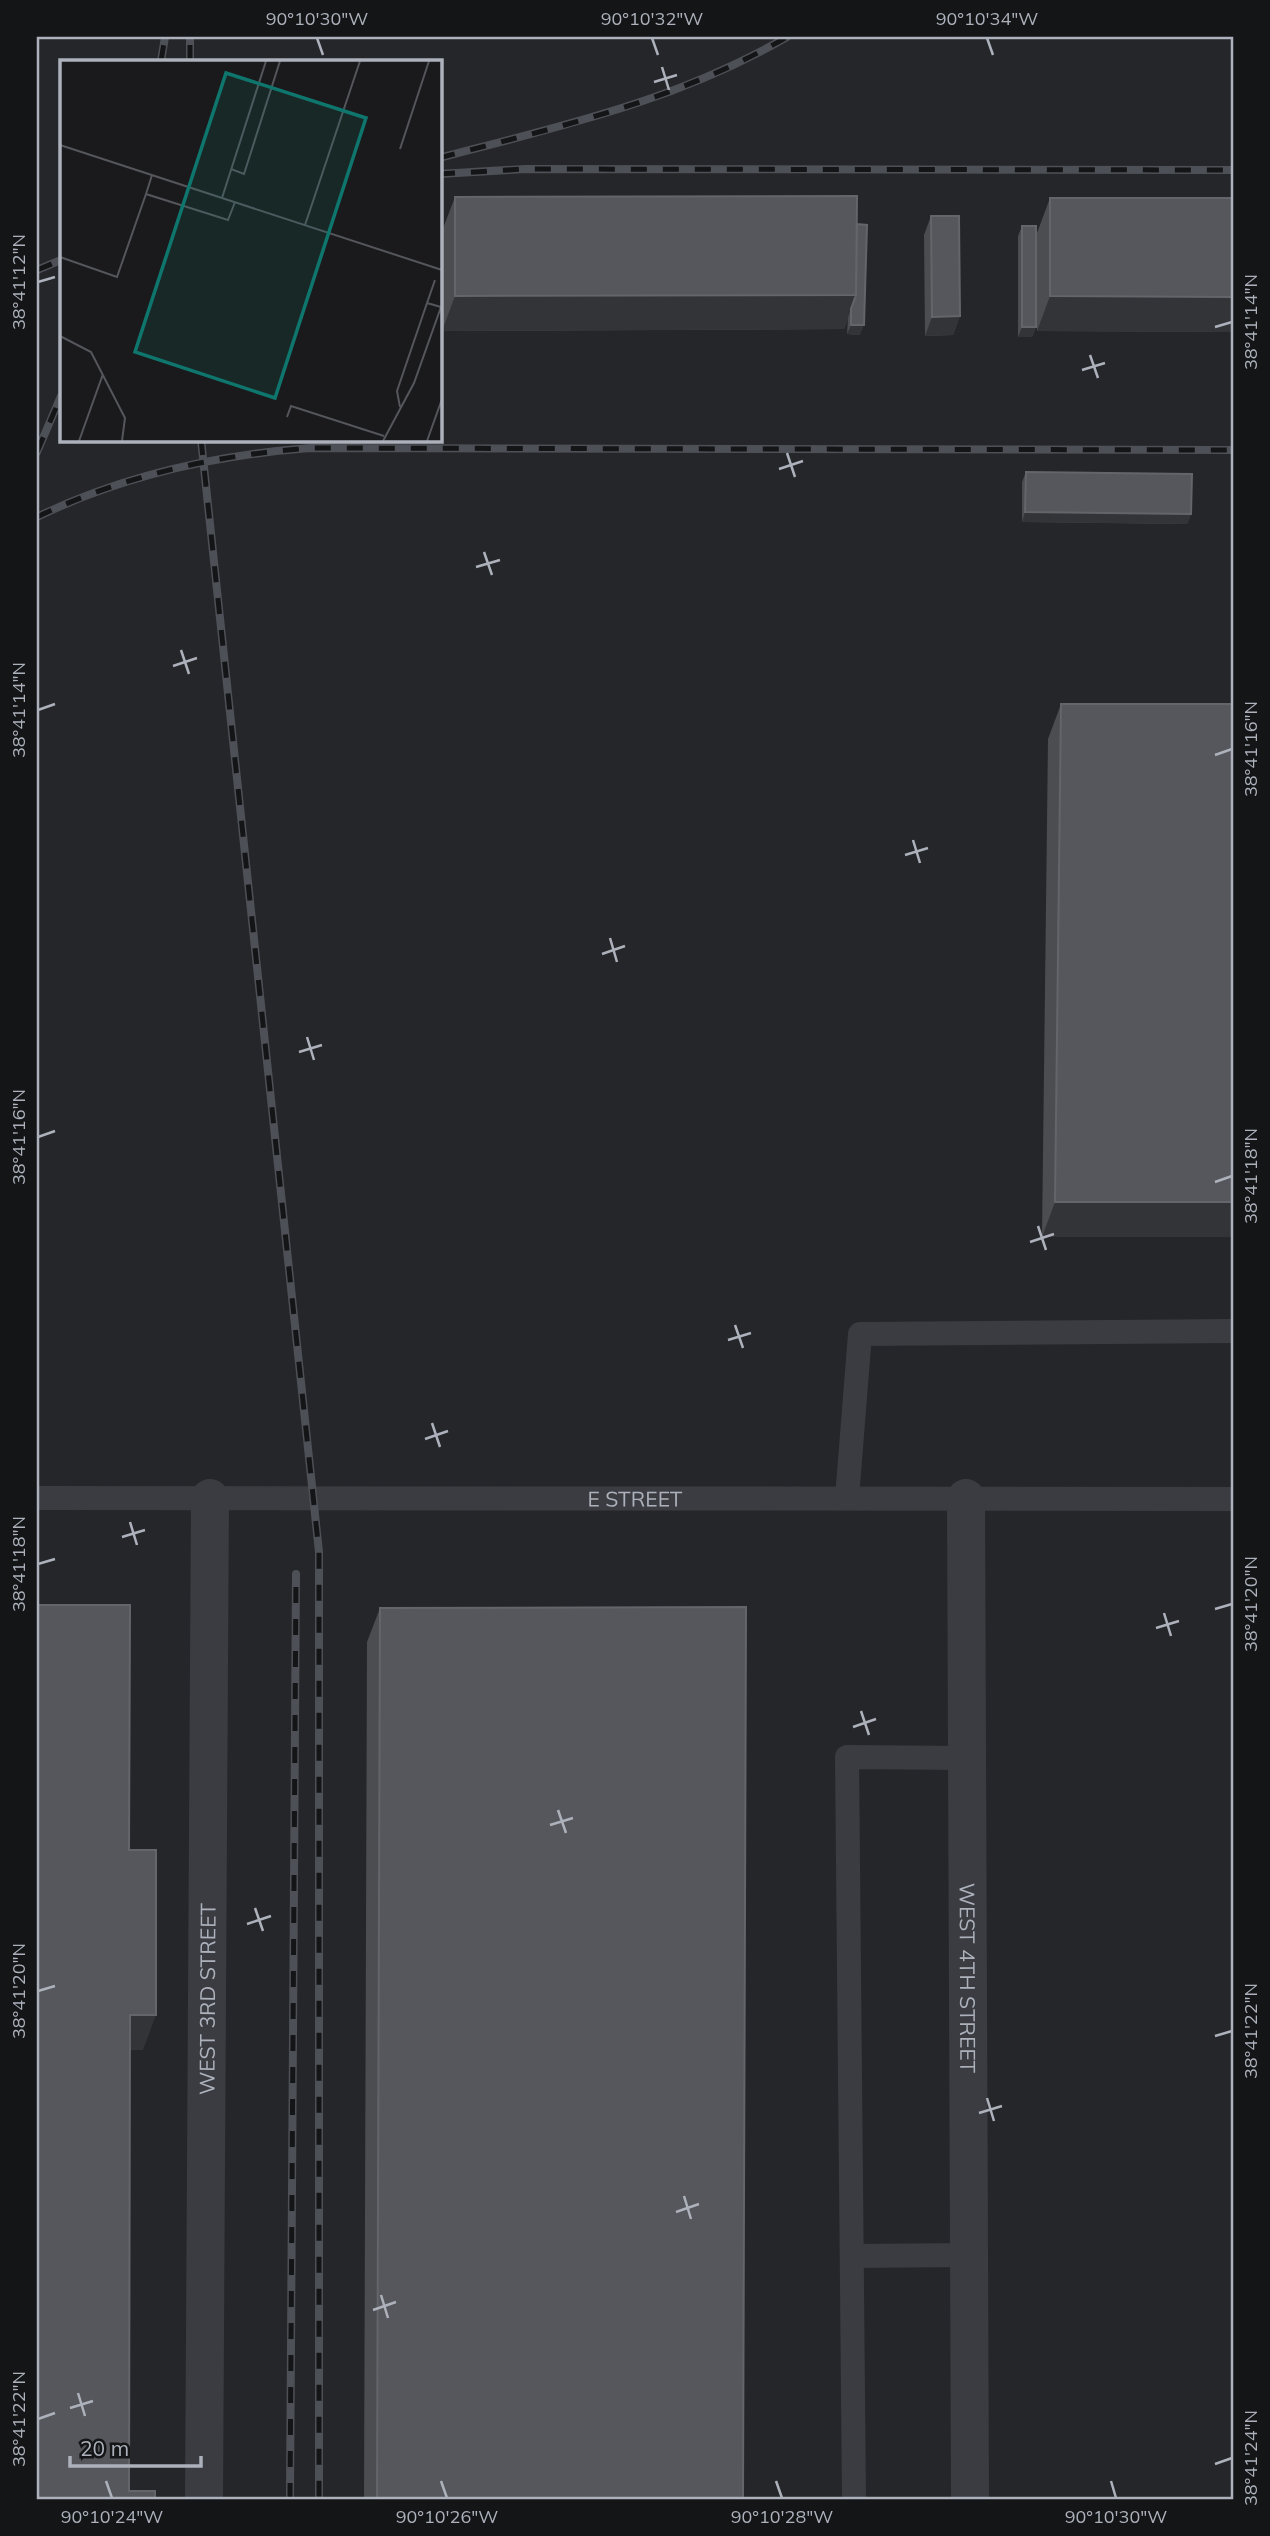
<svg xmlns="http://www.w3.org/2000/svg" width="1270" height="2536" font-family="Mulish,sans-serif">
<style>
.built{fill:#252629;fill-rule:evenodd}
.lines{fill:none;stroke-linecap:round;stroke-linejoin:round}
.service{stroke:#3a3c41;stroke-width:24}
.minor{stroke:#3a3c41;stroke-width:38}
.rail-casing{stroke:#4d5056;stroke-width:8}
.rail{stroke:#141517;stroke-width:5;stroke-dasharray:16;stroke-linecap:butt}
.wall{fill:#4b4d51}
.shaded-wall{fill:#333437}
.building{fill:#56575c;stroke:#63656b;stroke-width:2}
.ticks{fill:none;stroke:#acb1bb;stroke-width:2.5}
.labels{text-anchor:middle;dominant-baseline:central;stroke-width:6;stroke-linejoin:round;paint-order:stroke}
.street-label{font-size:21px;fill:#acb1bb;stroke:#141517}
.inset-road{fill:none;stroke:#54565c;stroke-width:2}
.view{fill:#0f766e;fill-opacity:0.15;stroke:#0f766e;stroke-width:3.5}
.inset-edge{fill:none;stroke:#acb1bb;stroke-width:3.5}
.neatline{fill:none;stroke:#acb1bb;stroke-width:2.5}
.ticks-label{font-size:18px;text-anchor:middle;fill:#acb1bb}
</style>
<rect width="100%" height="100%" fill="#1a1a1c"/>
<!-- built -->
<path class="built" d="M37 37H1233V2499H37ZM61 61H439V439H61Z"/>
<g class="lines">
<!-- service -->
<g class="service">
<path id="s1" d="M37 1498 1233 1499"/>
<path d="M847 1498 860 1334 1233 1331"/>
<path d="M852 2256 969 2255"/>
<path d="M854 2499 847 1757 967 1758"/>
</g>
<!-- minor -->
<g class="minor">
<path id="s2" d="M966 1498 970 2499"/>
<path id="s3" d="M204 2499 210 1498"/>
</g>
<!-- rail casing -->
<g class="rail-casing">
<path id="rail" d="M161 61 165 37
M190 61V37
M439 158C561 126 676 101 787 37
M439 174 525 169 1233 170
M37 270 61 260
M201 439 319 1552V2499
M37 452 61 396
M37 517C122 476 216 455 310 448L1233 450
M290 2499 296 1574"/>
</g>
<!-- rail -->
<use href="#rail" class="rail"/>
</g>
<!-- wall -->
<path class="wall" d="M455 197 857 224 860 335 847 334 848 318 844 329 442 331V231Z
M1050 198H1233V332L1037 331V233Z
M931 216 960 316 953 335 925 336 924 235Z
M1022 226 1036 327 1032 337H1018V236Z
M1026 472 1191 514 1187 524 1022 522V482Z
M1061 704H1233V1237H1042L1048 739Z
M380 1608 743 2499H364L367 1642Z"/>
<!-- shaded-wall -->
<path class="shaded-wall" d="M856 295 844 329 442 331 455 296Z
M1050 296 1233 297V332L1037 331Z
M960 316 953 335 925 336 932 317Z
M851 325H864L860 335 847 334Z
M1022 327H1036L1032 337H1018Z
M1025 512 1191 514 1187 524 1022 522Z
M1055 1202H1233V1237H1042Z
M130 2015H156L143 2050H117Z"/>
<!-- building -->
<path class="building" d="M857 196 856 295 455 296V197Z
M1050 198H1233V297L1050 296Z
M931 216H959L960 316 932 317Z
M857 224 867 225 864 325H851V309L856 295Z
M1022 226H1036V327H1022Z
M1026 472 1192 474 1191 514 1025 512Z
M1061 704H1233V1202H1055Z
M37 1605H130L129 1850H156V2015H130L129 2491H155V2499H37Z
M746 1607 743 2499H377L380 1608Z"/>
<!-- ticks -->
<path class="ticks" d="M317 38 323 55M652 38 658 55M987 38 993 55M662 67 669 90M654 82 677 75M38 282 55 277M1215 327 1232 322M1090 355 1098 378M1082 370 1105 363M787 453 795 477M779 469 803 461M484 552 492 575M476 567 500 560M181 650 189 674M173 666 197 658M38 710 55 704M1215 755 1232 749M913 840 920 863M905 855 928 848M610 938 617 962M602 954 625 946M307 1037 314 1060M299 1052 322 1045M38 1137 55 1131M1215 1182 1232 1176M1038 1226 1046 1250M1030 1242 1054 1234M735 1325 743 1348M728 1340 751 1333M432 1423 440 1447M425 1439 448 1431M130 1522 137 1545M122 1537 145 1530M38 1564 55 1559M1215 1609 1232 1604M1164 1613 1171 1636M1156 1628 1179 1621M861 1711 869 1735M853 1727 876 1719M558 1810 566 1833M550 1825 573 1818M255 1908 263 1931M247 1924 271 1916M38 1991 55 1986M1215 2036 1232 2031M987 2098 994 2121M979 2113 1002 2106M684 2196 691 2219M676 2212 699 2204M381 2295 388 2318M373 2310 396 2302M78 2393 85 2416M70 2408 93 2401M38 2419 55 2413M1215 2464 1232 2458M106 2481 112 2498M441 2481 447 2498M776 2481 782 2498M1111 2481 1116 2498"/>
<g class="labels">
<!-- street labels -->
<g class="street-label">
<text stroke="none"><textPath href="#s1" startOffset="598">E STREET</textPath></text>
<text stroke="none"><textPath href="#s2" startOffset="480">WEST 4TH STREET</textPath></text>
<text stroke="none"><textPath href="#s3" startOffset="500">WEST 3RD STREET</textPath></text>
</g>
</g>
<!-- overview -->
<g transform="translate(60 60)">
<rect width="382" height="382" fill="#1a1a1c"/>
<path class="inset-road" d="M0 85 382 210M340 89 369 1M171 109 184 114 220 1M92 115 86 134 168 160 175 142M162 138 206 1M245 165 300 1M0 197 57 217 86 134M0 276 31 292 65 358 62 381M340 347 337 331 367 243M227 357 231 346 324 376M19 381 43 314M323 381 354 323 381 247 367 243 375 220M367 381 382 339"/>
<path class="view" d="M166 13 306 58 215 338 75 292Z"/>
<rect width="382" height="382" class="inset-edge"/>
</g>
<!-- border -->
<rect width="1270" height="2536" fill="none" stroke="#141517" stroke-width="77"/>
<!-- scale -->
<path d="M70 2456v10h131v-10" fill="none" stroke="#acb1bb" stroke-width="3.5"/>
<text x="80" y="2456" font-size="21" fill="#acb1bb" stroke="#141517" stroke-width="5" paint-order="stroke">20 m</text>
<rect x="38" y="38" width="1194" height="2460" class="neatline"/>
<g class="ticks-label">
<text x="317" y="25">90°10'30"W</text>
<text x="652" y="25">90°10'32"W</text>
<text x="987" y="25">90°10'34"W</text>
<text transform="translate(19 282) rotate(-90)" y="6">38°41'12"N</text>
<text transform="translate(1251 322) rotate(-90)" y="6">38°41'14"N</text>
<text transform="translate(19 710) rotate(-90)" y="6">38°41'14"N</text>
<text transform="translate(1251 749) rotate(-90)" y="6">38°41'16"N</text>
<text transform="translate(19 1137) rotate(-90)" y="6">38°41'16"N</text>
<text transform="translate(1251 1176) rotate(-90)" y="6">38°41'18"N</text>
<text transform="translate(19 1564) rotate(-90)" y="6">38°41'18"N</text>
<text transform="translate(1251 1604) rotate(-90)" y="6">38°41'20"N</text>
<text transform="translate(19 1991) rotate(-90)" y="6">38°41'20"N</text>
<text transform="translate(1251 2031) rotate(-90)" y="6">38°41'22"N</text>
<text transform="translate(19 2419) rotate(-90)" y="6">38°41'22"N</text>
<text transform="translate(1251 2458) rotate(-90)" y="6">38°41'24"N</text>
<text x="112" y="2523">90°10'24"W</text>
<text x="447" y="2523">90°10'26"W</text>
<text x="782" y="2523">90°10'28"W</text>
<text x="1116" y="2523">90°10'30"W</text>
</g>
</svg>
